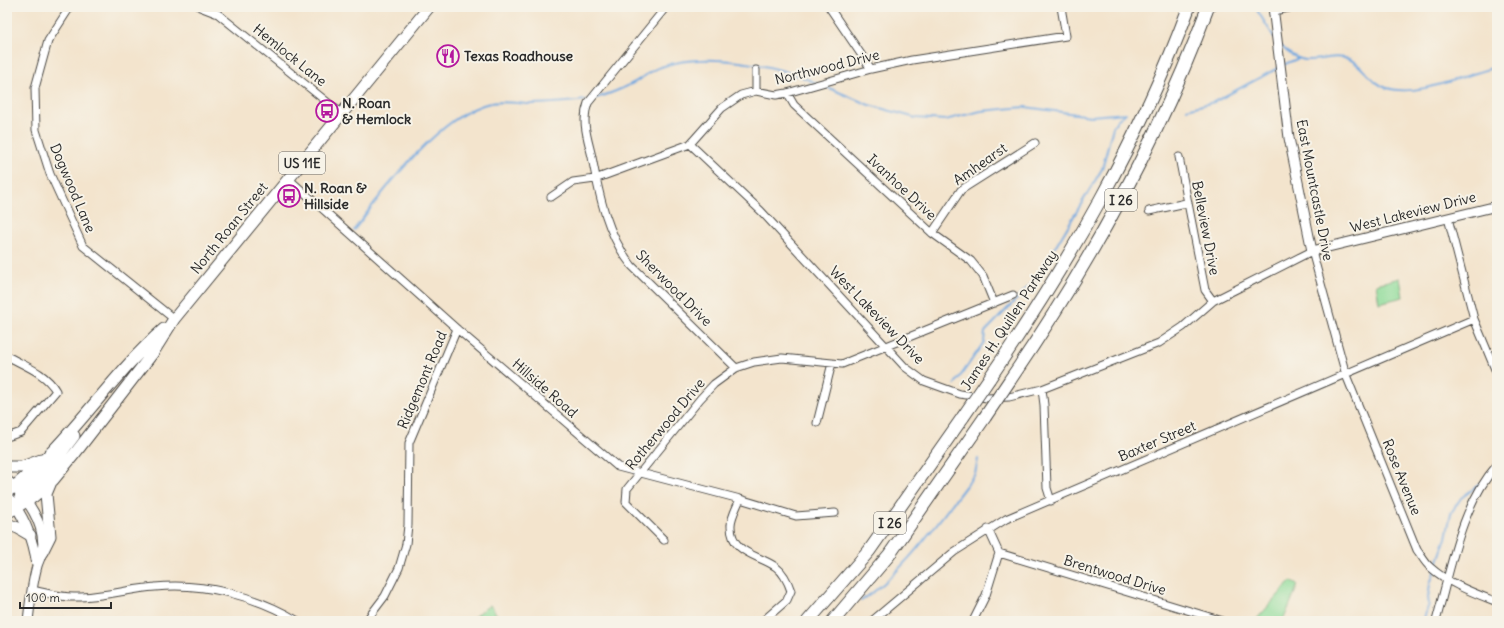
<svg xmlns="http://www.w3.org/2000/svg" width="1504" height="628" font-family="Delius,sans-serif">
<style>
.green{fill:#8edb99;stroke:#5c8362}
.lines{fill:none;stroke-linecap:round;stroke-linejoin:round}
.stream{stroke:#71a8e0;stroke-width:2}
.street-casing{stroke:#494743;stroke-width:9}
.secondary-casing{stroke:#494743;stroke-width:11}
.primary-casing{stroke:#494743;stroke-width:13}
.highway-casing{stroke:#494743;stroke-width:14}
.street{stroke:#fff;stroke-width:7}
.secondary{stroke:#fff;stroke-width:9}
.primary{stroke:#fff;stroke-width:11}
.highway{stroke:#fff;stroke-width:12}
.highway-bridge-casing{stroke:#494743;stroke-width:14;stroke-linecap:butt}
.highway-bridge{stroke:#fff;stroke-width:12}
.labels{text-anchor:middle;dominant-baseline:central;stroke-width:4;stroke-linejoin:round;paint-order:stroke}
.shield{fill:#f7f3e8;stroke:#686764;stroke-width:1}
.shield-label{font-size:13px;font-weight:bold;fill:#2b2b2b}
.street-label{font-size:14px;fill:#2b2b2b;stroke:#f7f3e8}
.poi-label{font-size:14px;font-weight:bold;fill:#2b2b2b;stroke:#f7f3e8;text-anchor:start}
</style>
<rect width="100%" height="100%" fill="#f7f3e8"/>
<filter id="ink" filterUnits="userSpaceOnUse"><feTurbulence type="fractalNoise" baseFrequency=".025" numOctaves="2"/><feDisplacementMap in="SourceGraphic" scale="8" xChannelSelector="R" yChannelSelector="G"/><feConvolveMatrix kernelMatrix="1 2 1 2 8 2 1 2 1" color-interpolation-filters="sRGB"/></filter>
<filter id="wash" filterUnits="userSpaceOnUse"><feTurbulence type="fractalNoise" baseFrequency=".012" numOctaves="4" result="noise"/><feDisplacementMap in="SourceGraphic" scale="16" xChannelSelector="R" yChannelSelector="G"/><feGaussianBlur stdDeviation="0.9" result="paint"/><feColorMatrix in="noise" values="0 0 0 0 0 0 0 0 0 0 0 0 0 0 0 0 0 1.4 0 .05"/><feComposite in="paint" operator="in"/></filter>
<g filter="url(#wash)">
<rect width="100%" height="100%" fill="#f3e4cd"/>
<!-- green -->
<path class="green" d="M1400 278 1403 297 1379 303 1376 284Z
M1291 581 1298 585 1283 621H1255Z
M490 605 500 619 497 621H468Z"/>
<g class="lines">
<!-- stream -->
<path class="stream" d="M1255 7 1274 37
M1280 45C1308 74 1322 51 1349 59 1362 64 1372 84 1387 88 1418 98 1465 74 1497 67
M1283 65 1299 58
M822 85 869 105 916 118 945 120 981 111 1025 107 1091 116 1126 113
M596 98C610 94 622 89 635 82 644 77 651 70 661 67 704 51 775 64 816 83
M1187 109 1214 102 1278 68
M354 230C383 191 440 114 490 103 502 101 515 103 527 104 547 104 567 102 587 100
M955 384 984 342 985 332 1037 278 1102 169 1113 127 1117 120 1125 114
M1491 477 1497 474
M861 601C906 572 942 515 975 474L978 459
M1423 621 1429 604 1428 598 1430 584 1446 538 1451 513 1461 498 1480 484"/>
</g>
</g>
<g filter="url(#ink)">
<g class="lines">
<!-- street casing -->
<g class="street-casing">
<path id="street" d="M70 7 48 41 35 88 36 130 50 174 83 246 174 319
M200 7 218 14 342 114
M666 7 588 103C581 122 588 139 592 157 599 195 607 235 632 266L736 368
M829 7 871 69
M1274 11 1293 7
M756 70V91
M787 93 794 105 932 233 971 261 983 276 994 303
M690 144 761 211 905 367 924 381 960 394 987 398 1009 397 1042 389 1159 343 1183 327 1213 301 1312 251 1346 375 1417 550C1421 555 1425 563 1430 567 1449 584 1474 593 1497 602
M1179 157 1205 290 1213 301
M289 179 457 329 618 467 740 499 796 516 835 513
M551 197 573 182 595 179 690 144 722 108 741 95 756 91 776 95 787 93 871 69 912 60 1066 36 1061 7
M1149 211 1186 203
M1448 218 1474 319 1497 374
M932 233 961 190 1035 143
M7 356C25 366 46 373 56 391L21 432 10 436 7 435
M1042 389 1044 405 1047 488 1051 501
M817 423 832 363
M740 499C737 507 731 517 731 525 730 554 760 555 776 567 784 573 788 582 791 591L787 600 763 621
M664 540 626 502 627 489 700 399 714 384 736 368 754 362 782 358 842 364 1013 295
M999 553 1223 621
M32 590C47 593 62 598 77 597 102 597 129 589 155 587 204 582 256 596 298 621
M366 621 385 596 399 568 406 544 408 525 409 443 457 329
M872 621 954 552 1006 519 1474 319
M973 621 986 595 999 553 988 529
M1436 621C1451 569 1460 507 1497 465"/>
</g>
<!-- secondary casing -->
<g class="secondary-casing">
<path id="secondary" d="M1273 7 1289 138 1312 251 1497 206
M7 480C26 496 47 525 42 552 41 557 38 562 37 566 32 584 30 603 28 621
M7 496C25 515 33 539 37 565"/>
</g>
<!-- primary casing -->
<g class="primary-casing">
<path id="primary" d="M7 467H22L41 460
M7 492C68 447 107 379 164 329
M17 507 21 495 49 469 74 436
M7 513 33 497 53 480 76 452 152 354 174 319 429 7
M7 524 18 528 30 535
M42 552 50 536 46 494 51 482"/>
</g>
<!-- highway casing -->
<g class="highway-casing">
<path id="highway" d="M989 379C1069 262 1140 140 1189 7
M1010 380C1090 263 1159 140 1208 7
M808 621 869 551 963 417
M833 621 889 555 985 417"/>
</g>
<!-- street -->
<use href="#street" class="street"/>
<!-- secondary -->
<use href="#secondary" class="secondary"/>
<!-- primary -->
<use href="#primary" class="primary"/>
<!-- highway -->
<use href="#highway" class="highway"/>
<!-- highway-bridge casing -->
<g class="highway-bridge-casing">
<path id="highway-bridge" d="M963 417 989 379
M985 417 1010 380"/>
</g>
<!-- highway-bridge -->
<use href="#highway-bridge" class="highway-bridge"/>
</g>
</g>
<!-- icons -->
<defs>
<g id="restaurant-ring" transform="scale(1.15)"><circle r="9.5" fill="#f7f3e8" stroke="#b5179e" stroke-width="1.5"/><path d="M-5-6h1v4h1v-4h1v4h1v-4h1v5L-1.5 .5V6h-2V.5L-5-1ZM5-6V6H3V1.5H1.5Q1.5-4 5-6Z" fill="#b5179e"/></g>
<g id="bus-ring" transform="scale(1.15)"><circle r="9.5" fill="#f7f3e8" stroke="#b5179e" stroke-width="1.5"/><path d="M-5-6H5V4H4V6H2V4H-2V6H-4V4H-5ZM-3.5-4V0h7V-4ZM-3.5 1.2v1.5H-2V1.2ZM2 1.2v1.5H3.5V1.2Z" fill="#b5179e"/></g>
</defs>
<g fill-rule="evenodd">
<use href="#restaurant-ring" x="448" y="56"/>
<use href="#bus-ring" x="327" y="111"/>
<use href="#bus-ring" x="289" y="196"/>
</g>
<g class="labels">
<!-- shield labels -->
<g class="shield">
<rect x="279" y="152" width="46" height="22" rx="3"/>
<rect x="1105" y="189" width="32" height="22" rx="3"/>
<rect x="874" y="512" width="32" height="22" rx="3"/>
</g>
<g class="shield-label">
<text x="302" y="163">US 11E</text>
<text x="1121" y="200">I 26</text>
<text x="890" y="523">I 26</text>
</g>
<!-- street labels -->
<g class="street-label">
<text transform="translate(290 55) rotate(39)">Hemlock Lane</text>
<text transform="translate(827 67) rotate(-14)">Northwood Drive</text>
<text transform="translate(980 164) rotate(-35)">Amhearst</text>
<text transform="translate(902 187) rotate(43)">Ivanhoe Drive</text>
<text transform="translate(73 188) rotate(67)">Dogwood Lane</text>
<text transform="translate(1315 190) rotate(79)">East Mountcastle Drive</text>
<text transform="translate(1413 212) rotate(-14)">West Lakeview Drive</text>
<text transform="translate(229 228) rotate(-51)">North Roan Street</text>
<text transform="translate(1206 228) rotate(79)">Belleview Drive</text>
<text transform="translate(674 288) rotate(45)">Sherwood Drive</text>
<text transform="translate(877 315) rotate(46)">West Lakeview Drive</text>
<text transform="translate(1009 320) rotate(-57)">James H. Quillen Parkway</text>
<text transform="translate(422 380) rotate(-67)">Ridgemont Road</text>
<text transform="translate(545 388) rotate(41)">Hillside Road</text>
<text transform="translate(665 424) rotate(-50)">Rotherwood Drive</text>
<text transform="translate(1157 441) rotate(-23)">Baxter Street</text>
<text transform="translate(1402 477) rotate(68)">Rose Avenue</text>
<text transform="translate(1115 575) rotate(17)">Brentwood Drive</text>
</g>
<!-- poi labels -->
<g class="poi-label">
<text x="464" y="56">Texas Roadhouse</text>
<text x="342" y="103">N. Roan<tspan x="342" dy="16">&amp; Hemlock</tspan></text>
<text x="304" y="188">N. Roan &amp;<tspan x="304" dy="16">Hillside</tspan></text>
</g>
</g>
<!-- margin -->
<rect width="1504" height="628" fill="none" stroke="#f7f3e8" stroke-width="24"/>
<!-- scale -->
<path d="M20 602v6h91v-6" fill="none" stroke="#2b2b2b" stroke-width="2"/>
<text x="26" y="602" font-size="12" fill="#2b2b2b" stroke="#f7f3e8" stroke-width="3" paint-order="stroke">100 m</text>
</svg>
